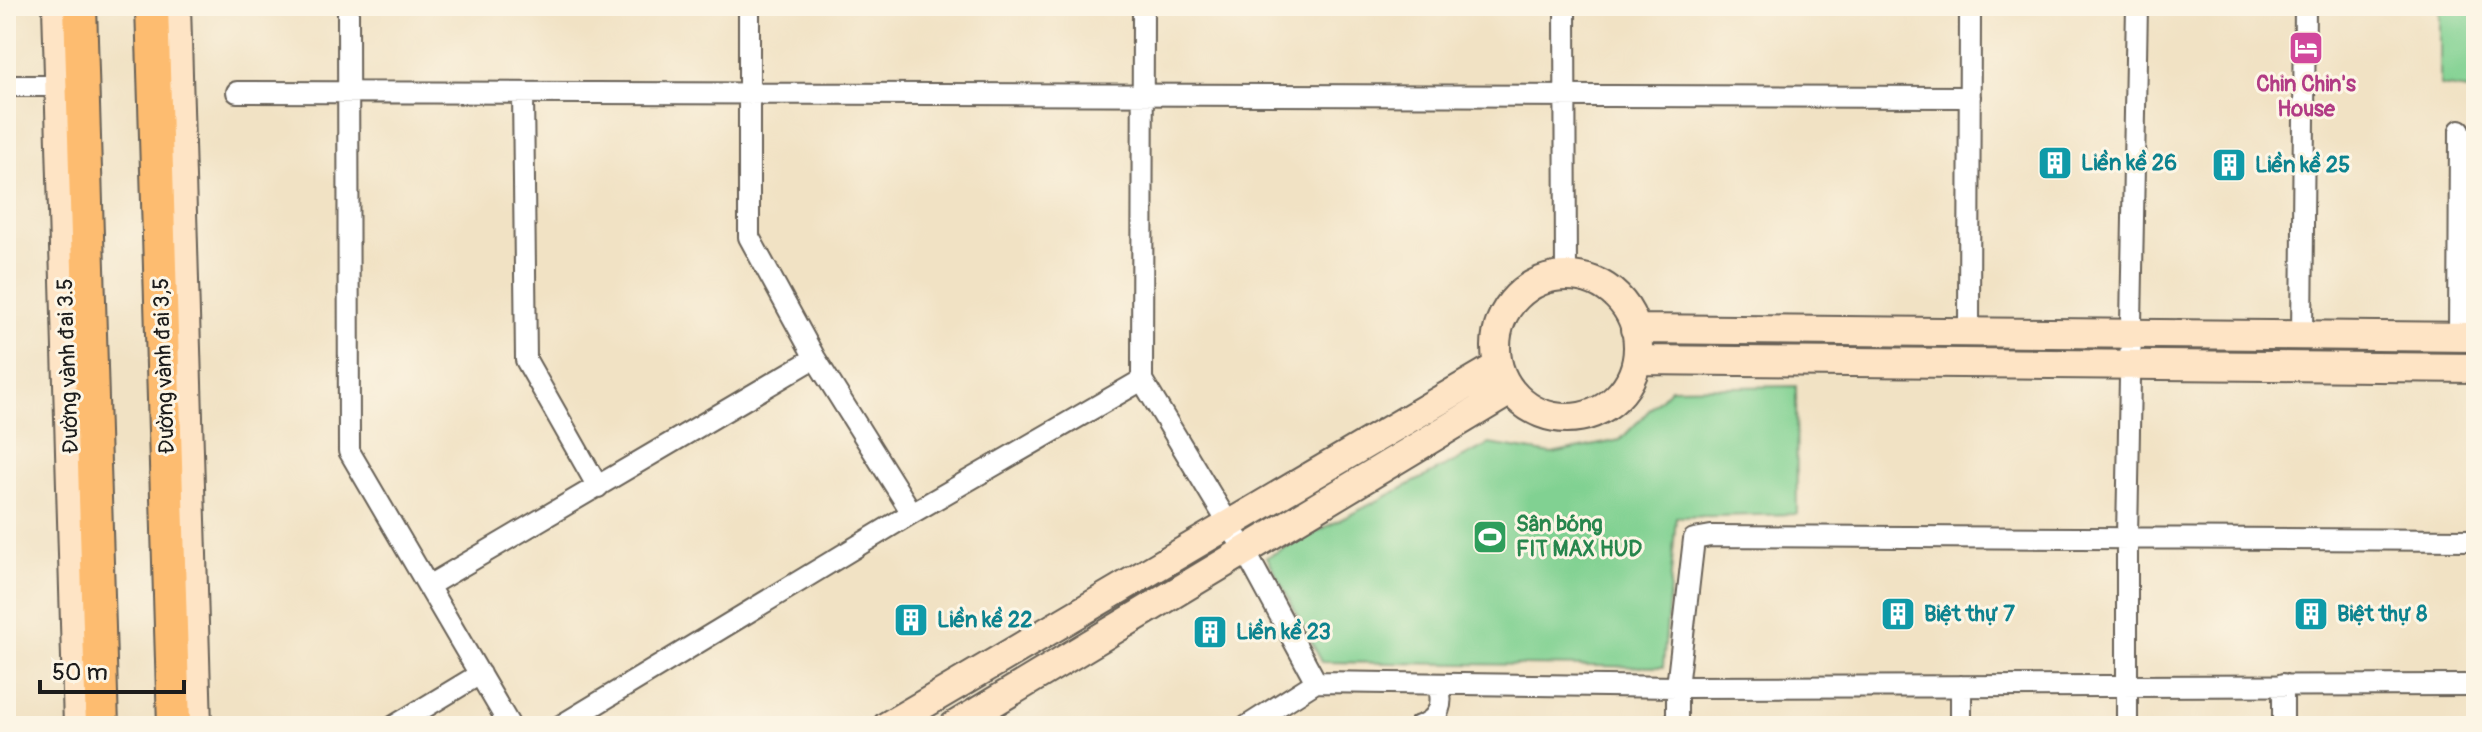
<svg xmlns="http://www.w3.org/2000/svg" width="2482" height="732" font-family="Pangolin,sans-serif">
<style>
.green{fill:#81d192;stroke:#4e7657;stroke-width:2}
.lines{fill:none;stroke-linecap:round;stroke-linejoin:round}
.minor-casing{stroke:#676157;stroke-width:24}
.secondary-casing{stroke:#676157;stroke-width:32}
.primary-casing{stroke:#676157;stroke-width:36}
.minor{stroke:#fff;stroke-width:20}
.secondary{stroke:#fee4c5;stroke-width:28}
.primary{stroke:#fdbc6f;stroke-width:32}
.labels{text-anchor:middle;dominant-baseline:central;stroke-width:6;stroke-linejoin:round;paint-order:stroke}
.hotel-label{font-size:22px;font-weight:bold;fill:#b23c85;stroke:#fcf5e5}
.culture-label{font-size:22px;font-weight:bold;fill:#0d838f;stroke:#fcf5e5;text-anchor:start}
.street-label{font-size:22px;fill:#1c1c1c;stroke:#fcf5e5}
.leisure-label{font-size:22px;font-weight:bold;fill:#27864d;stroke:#fcf5e5;text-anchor:start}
</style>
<rect width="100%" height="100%" fill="#fcf5e5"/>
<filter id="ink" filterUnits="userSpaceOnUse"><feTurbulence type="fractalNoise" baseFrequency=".0125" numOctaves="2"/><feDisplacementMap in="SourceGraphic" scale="16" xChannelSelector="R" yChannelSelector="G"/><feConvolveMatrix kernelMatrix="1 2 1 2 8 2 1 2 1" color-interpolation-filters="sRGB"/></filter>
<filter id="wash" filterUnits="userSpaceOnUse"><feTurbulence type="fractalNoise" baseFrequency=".006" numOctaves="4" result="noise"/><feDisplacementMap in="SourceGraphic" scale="32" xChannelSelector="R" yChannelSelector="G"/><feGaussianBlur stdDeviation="1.8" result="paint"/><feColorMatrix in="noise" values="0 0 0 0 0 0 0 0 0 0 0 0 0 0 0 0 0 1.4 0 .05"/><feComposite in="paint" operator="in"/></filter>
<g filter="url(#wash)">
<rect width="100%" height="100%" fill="#f1e2c4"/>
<!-- green -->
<path class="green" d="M2440 6H2476V91L2440 86Z
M1796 386 1797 514 1676 517 1663 667 1322 662 1267 557 1489 444 1552 454 1620 440 1671 388Z"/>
</g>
<g filter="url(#ink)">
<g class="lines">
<!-- minor casing -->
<g class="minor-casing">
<path id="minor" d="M348 6 349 451 510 726
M749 6V237L815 358 912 513
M1143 6 1142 380 1245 551 1316 682
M1565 6 1566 276
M6 86H60
M237 92 1970 97
M523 93 526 360 598 487
M1969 330 1970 6
M2302 336 2305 6
M2459 337 2460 130
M428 586 815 358
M394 726 480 674
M560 726 912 513 1142 380
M1247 726 1316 682 1677 687 2476 685
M1419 726C1440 720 1444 703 1438 684
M1677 726V687L1694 539 1711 536 2476 540
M1961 726V686
M2127 726V536L2137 6
M2283 726V684"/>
</g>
<!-- secondary casing -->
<g class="secondary-casing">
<path id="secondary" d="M57 6 78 726
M176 6 197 726
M1496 347a71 71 0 1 1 142 0a71 71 0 1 1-142 0Z
M1635 329 2476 337
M1638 360 2476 368
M887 726 1498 366
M954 726 1510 391"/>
</g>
<!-- primary casing -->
<g class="primary-casing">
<path id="primary" d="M80 6 102 726
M152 6 174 726"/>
</g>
<!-- minor -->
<use href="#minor" class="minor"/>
<!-- secondary -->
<use href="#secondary" class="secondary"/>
<!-- primary -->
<use href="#primary" class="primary"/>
</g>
</g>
<!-- icons -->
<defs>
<g id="hotel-square" transform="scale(1.8)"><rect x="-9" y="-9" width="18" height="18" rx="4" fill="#d1479c" stroke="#fcf5e5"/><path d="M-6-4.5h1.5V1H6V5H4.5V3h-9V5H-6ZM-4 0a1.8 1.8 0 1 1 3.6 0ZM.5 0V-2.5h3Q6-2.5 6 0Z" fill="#fff"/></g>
<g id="building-square" transform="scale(1.8)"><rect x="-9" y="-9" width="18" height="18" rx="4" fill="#0f9aa8" stroke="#fcf5e5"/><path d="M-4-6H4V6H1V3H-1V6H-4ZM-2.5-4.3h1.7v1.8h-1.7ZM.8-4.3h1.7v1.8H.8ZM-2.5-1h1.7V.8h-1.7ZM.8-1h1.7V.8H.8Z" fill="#fff"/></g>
<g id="stadium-square" transform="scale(1.8)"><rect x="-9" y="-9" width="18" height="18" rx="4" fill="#2e9e5b" stroke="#fcf5e5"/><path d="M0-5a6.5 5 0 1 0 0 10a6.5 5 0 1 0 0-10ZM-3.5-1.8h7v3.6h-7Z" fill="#fff"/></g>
</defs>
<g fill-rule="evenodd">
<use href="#hotel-square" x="2306" y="48"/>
<use href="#building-square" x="2055" y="163"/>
<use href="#building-square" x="2229" y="165"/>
<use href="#stadium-square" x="1490" y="537"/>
<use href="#building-square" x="1898" y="614"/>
<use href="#building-square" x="2311" y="614"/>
<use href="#building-square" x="911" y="620"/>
<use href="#building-square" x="1210" y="632"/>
</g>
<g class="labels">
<!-- hotel labels -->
<g class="hotel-label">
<text x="2306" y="84">Chin Chin's<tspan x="2306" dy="25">House</tspan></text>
</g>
<!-- culture labels -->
<g class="culture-label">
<text x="2081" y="163">Liền kề 26</text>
<text x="2255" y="165">Liền kề 25</text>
<text x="1924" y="614">Biệt thự 7</text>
<text x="2337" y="614">Biệt thự 8</text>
<text x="937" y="620">Liền kề 22</text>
<text x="1236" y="632">Liền kề 23</text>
</g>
<!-- street labels -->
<g class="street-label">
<text transform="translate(68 366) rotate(-92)">Đường vành đai 3.5</text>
<text transform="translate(164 366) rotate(-92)">Đường vành đai 3,5</text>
</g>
<!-- leisure labels -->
<g class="leisure-label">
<text x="1516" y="524">Sân bóng<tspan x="1516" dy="25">FIT MAX HUD</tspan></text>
</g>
</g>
<!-- margin -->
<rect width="2482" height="732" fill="none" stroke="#fcf5e5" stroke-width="32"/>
<!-- scale -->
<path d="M40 680v12h144v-12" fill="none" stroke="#1c1c1c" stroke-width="4"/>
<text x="52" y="680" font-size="24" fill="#1c1c1c" stroke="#fcf5e5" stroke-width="6" paint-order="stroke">50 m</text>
</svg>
